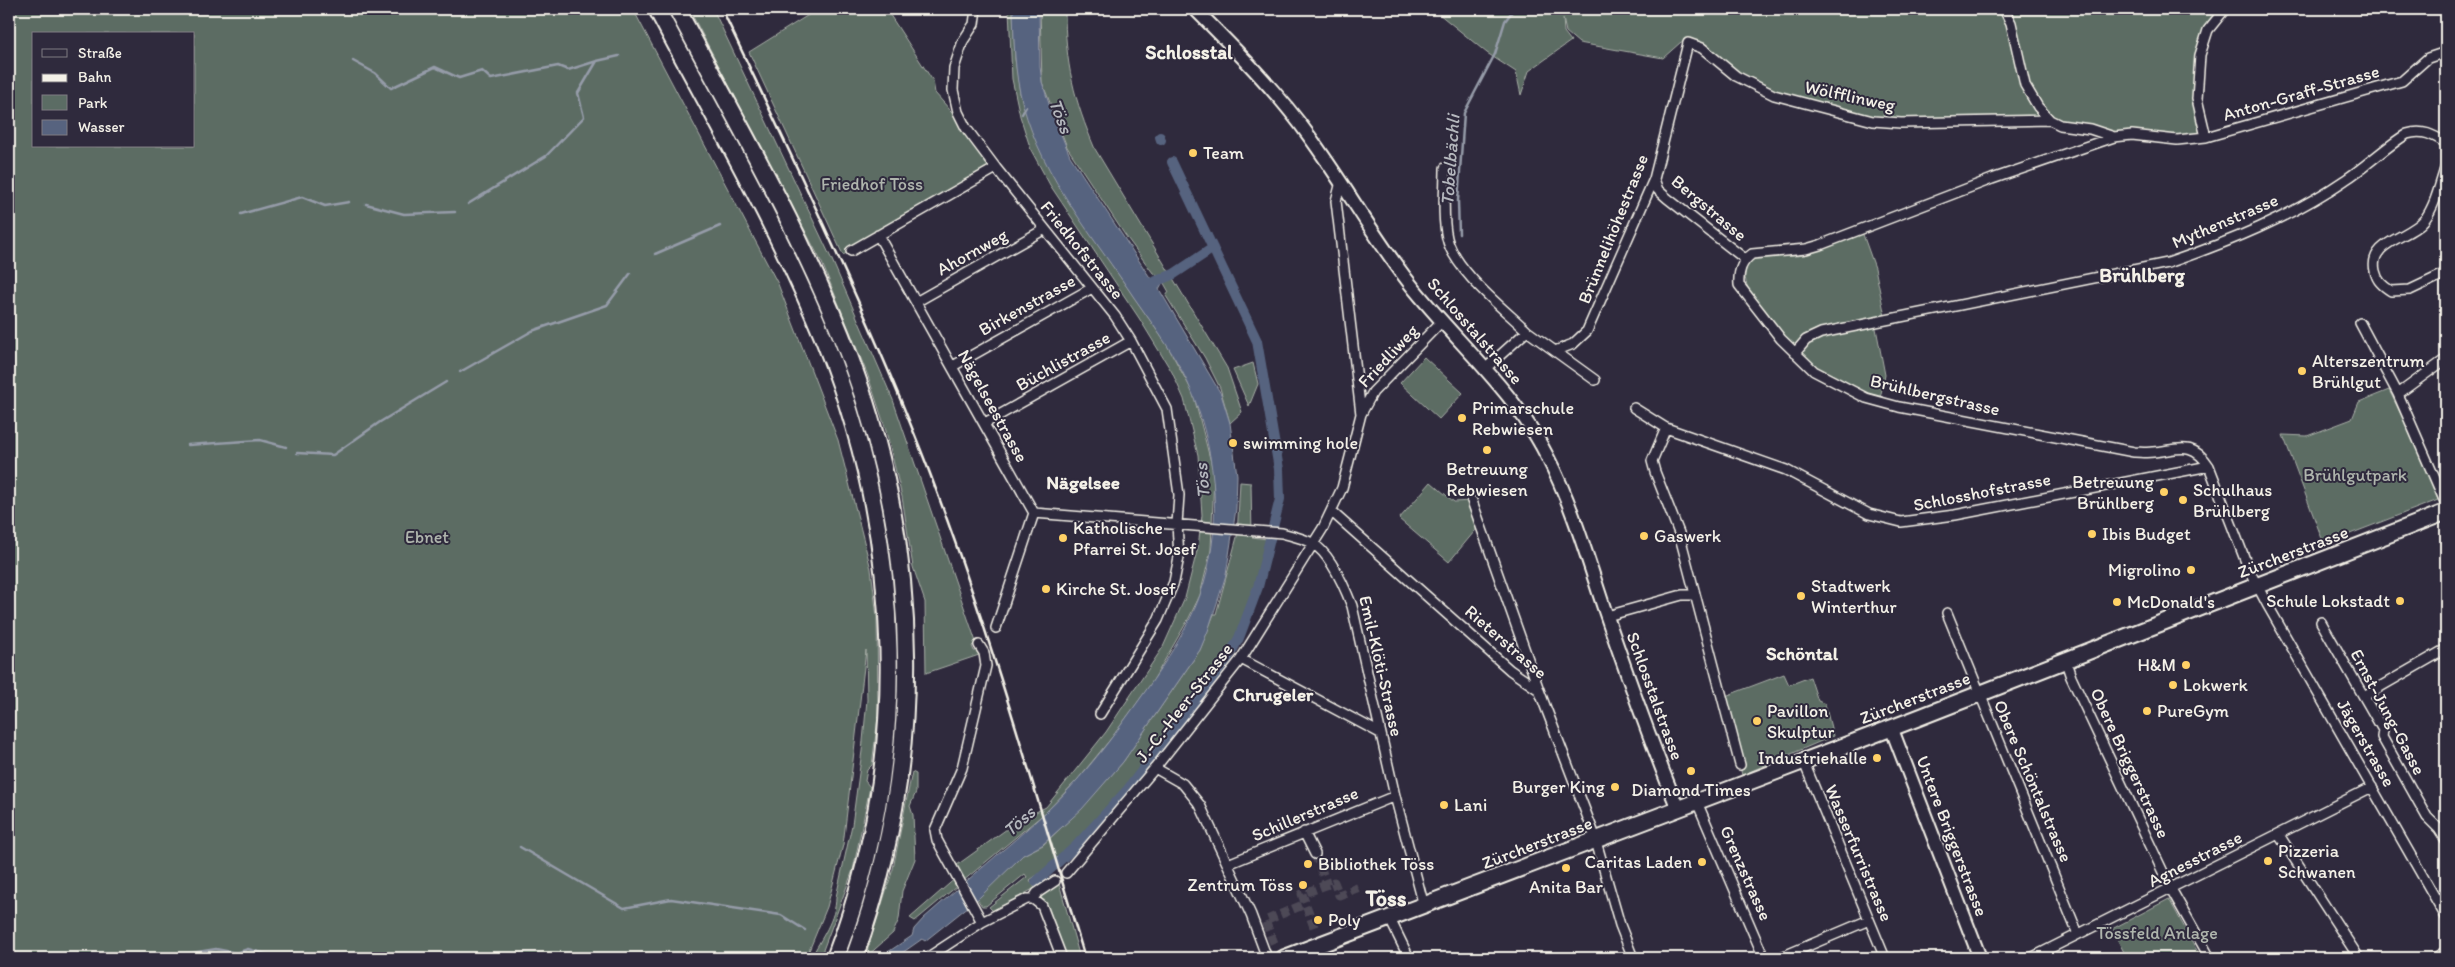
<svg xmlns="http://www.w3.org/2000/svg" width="2455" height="967" font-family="Itim,sans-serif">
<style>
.green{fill:#5b6c64;stroke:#a8aea6;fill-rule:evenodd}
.water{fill:#57637f;stroke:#969ca9}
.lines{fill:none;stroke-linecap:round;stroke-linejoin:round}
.stream{stroke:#969ca9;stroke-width:2.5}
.canal{stroke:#57637f;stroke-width:10}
.street-tunnel{stroke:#4d4857;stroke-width:9;stroke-dasharray:9 4.5;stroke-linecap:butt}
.street-casing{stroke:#f4f1e8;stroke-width:12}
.secondary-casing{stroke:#f4f1e8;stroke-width:16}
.primary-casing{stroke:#f4f1e8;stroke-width:19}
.highway-casing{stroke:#f4f1e8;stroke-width:20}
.street{stroke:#2f2a3d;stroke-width:9}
.secondary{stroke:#2f2a3d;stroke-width:12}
.primary{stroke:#2f2a3d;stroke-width:15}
.highway{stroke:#2f2a3d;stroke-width:16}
.rail{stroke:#f4f1e8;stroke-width:2.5}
.poi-dot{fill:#ffd166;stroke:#2f2a3d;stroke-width:2}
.labels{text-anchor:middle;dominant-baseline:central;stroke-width:4;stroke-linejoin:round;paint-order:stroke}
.street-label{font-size:18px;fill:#f4f1e8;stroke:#2f2a3d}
.poi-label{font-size:18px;fill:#f4f1e8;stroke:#2f2a3d;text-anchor:start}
.park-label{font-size:18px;fill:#afb5ad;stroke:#2f2a3d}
.water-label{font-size:19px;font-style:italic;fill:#b5b8be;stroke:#2f2a3d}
.neighbourhood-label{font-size:19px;font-weight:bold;fill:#f4f1e8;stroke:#2f2a3d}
.quarter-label{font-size:20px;font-weight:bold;fill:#f4f1e8;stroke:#2f2a3d}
.district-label{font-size:22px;font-weight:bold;fill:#f4f1e8;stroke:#2f2a3d}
</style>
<rect width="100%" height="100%" fill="#2f2a3d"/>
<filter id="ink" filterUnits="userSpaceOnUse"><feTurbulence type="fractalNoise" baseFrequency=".02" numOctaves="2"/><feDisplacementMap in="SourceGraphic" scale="10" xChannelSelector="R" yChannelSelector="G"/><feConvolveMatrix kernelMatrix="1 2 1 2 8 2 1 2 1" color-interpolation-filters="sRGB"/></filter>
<g filter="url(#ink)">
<!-- green -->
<path class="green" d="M9 9H633L778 284 838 440 871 569 877 617 878 717 872 765 867 770 865 781 870 787 853 870 820 958H811C821 938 836 920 836 897L852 825 862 751 867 700 866 650 843 845 827 907 806 958H9ZM34 34H194V146H34Z
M689 9H713L832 260 893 400 976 642 972 646 974 651H979V655L926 673 925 602 913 567 902 497 885 427 868 376 822 263Z
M818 9H886L933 81 935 93 966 128 996 168 843 255 749 52Z
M1009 9H1013L1015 59 1020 93 1034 136 1081 220 1167 345 1193 393 1214 474 1211 550 1200 595 1189 618 1151 684 1113 736 1078 779 1046 812 915 921 910 918 957 877V865L1018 821 1046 807 1106 732 1163 647 1185 598 1198 547 1202 515 1198 455 1184 399 1172 372 1139 318 1050 185 1031 150 1020 116 1012 79Z
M1040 9H1065C1065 63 1074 100 1095 149L1227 368 1242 412 1230 423 1220 388 1205 358 1166 296 1169 292 1161 278 1153 273 1125 235 1067 147 1042 82Z
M1433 9H2225L2208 30 2197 99 2206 137H2114L2050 120 1901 123 1774 95 1688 43 1681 42 1663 58 1579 43 1566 32 1563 18 1564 32 1571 41 1529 71 1521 95 1516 72 1487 53Z
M1861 229 1875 268 1886 321 1875 323 1885 375 1879 403 1834 383 1795 353 1748 288C1744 278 1743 267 1753 260 1764 253 1790 258 1804 255 1824 250 1843 239 1861 229Z
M1424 357 1463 393 1439 419 1400 383Z
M1253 363 1258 384 1249 406 1233 370Z
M2389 390 2419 450 2438 500 2324 544 2283 435 2307 436 2352 419 2359 402Z
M1240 482 1251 483 1252 537 1267 539 1256 581 1236 637 1220 663 1179 714 1126 788 1059 860 1030 880 1035 888 993 911 989 907 1027 877 1025 874 986 906H982L977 899 1023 855 1043 845 1082 808 1123 762 1200 650 1214 614H1216L1237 537Z
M1431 482 1454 502 1472 501 1479 526 1449 562 1399 519Z
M1784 674 1789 685 1810 677 1818 701 1825 704 1833 736 1742 775 1723 697Z
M912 772 916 774V792L910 806 913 815 915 859 902 891 899 919 893 933 865 958 893 869Z
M1059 883 1080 958H1066L1041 900 1043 891Z
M2169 899 2201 958H2127L2112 929Z"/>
<!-- water -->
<path class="water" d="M1013 9H1039L1040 67 1042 82 1051 110 1070 156 1151 279 1161 278 1163 282 1159 289 1221 394 1230 423 1237 475 1236 509 1226 575 1208 631 1200 650 1123 762 1082 809 1042 845 1023 855 979 898 925 941 922 939 895 958H879L912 936 914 929 924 918C964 882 1006 849 1046 812 1077 783 1104 749 1129 714 1153 681 1187 633 1200 595 1223 531 1217 457 1193 395 1180 361 1156 329 1135 299 1094 237 1043 178 1023 105 1014 73 1014 41 1013 9Z"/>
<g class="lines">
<!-- stream -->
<path class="stream" d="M353 61 375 73 391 88 435 67 459 78 482 71 491 79 558 66 568 70 597 61
M1022 114 1026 107
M366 204 404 214 455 212
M468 204 546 156 584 117 578 93 597 61 619 56
M241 214 302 197 325 206 349 202
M1459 234 1458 201 1464 113 1495 54 1505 21 1514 9
M655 254 720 226
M460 372 532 331 607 305 630 274
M188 445 260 440 286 447
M297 453 333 455 380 422 446 382
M520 847 624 908 671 899 781 915 805 930
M162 958 216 949 236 953 248 949 279 958"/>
<!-- canal -->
<path class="canal" d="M1160 137 1161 140
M1149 284 1174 274 1213 248
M1036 882 1075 847 1128 789 1229 656 1239 638 1258 587 1280 499 1279 469 1257 341 1172 162"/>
<!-- street-tunnel -->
<path class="street-tunnel" d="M1315 854 1327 885
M1314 927 1302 894 1334 882 1339 895 1362 886
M1274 943 1265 921 1305 904"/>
<!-- street casing -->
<g class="street-casing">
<path id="street" d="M976 9 974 24 963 41 954 68 953 90 958 112 966 128 996 168 1115 316 1131 341 1167 409 1179 495 1177 524 1179 557 1174 582 1158 620 1100 714
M2004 9 2011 23 2025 85 2038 107 2050 120 2060 125 2090 129 2114 137 2132 135 2177 140 2206 137 2402 81 2428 58 2446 52
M2114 137 1992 179 1820 245 1806 249 1752 254C1741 262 1738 272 1739 285L1781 339 1814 371 1866 398 1899 407 2134 452C2140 452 2147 453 2153 452 2178 450 2192 440 2209 466L2249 570 2267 604 2446 917
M2206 137 2197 99 2200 55 2208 30 2225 9
M2446 166C2440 183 2436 204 2425 219 2411 238 2368 241 2375 271 2377 281 2383 286 2391 291L2410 290 2446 273
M1445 168C1445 190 1442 217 1447 238 1454 270 1503 308 1527 331
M1654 179 1658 190 1667 198 1745 259
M878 235 1034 513 996 628
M851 251 996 168
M916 302 1045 229
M2360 323 2398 394 2446 504
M1555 351 1573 344 1587 331 1654 179 1688 43 1702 48 1736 76 1774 95 1873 121 1901 123 2050 120
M1795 353 1806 340 1821 333 2168 263C2229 242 2291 217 2345 180 2367 166 2385 147 2407 134 2423 129 2433 135 2446 143
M953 366 1092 288
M1486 368 1527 331 1595 380
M2398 394 2446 359
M1634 408 1666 428 1786 470 1869 514 1901 522 1955 515 2209 466
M1361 414 1373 392 1442 321
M985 423 1131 341
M1666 428 1652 461 1655 472 1679 533 1740 765
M1472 501 1539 690 1593 831 1620 925 1633 958
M1332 512 1510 670 1539 690
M1034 513 1282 533C1292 536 1303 538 1312 543 1330 553 1345 588 1352 606L1395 796 1424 906
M1947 613 2078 934
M1607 616 1682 595H1695
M2321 622 2383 730 2382 737 2427 817 2439 829 2446 840
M979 645 984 653 986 666 962 768 935 830 937 840 982 922
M1241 659 1380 733
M2065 659 2071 677 2171 889 2210 958
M2364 696 2446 649
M1803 760 1885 958
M1155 768 1183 784 1200 805 1251 915 1267 958
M1697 802 1764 958
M1304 832 1315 854
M2279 835 2359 958
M1228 864 1395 796
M1066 873 1155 768 1241 659 1323 528 1342 488 1361 414 1336 201 1341 182
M1033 899 1042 906 1062 958
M1033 899 1037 893 1055 881
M2437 901 2446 895
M1390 919 1409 958
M927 958 982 922 1027 899H1033
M1779 958 1869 920
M2031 958 2372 787
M2435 958 2446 951"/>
</g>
<!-- secondary casing -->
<g class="secondary-casing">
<path id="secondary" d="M1195 9C1235 49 1276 90 1309 136 1345 185 1374 238 1411 285 1457 343 1514 390 1547 456 1572 504 1587 557 1604 608 1627 675 1651 743 1678 809
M1891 727 1980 958"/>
</g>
<!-- primary casing -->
<g class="primary-casing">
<path id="primary" d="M1284 958 1915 719 2446 512"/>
</g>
<!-- highway casing -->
<g class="highway-casing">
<path id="highway" d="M657 9C715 119 778 227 825 342 904 540 912 759 835 958
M677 9C738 124 805 238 851 361 923 555 925 764 854 958"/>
</g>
<!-- street -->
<use href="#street" class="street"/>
<!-- secondary -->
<use href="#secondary" class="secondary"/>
<!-- primary -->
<use href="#primary" class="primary"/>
<!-- highway -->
<use href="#highway" class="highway"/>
<!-- rail -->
<path class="rail" d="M722 9C794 162 868 313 929 471 990 631 1036 795 1085 958"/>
</g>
</g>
<!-- markers -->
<g class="poi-dot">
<circle cx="1193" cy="153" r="5"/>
<circle cx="2302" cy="371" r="5"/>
<circle cx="1462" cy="418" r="5"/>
<circle cx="1233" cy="443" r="5"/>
<circle cx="1487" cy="450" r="5"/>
<circle cx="2164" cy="492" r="5"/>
<circle cx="2183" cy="500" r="5"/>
<circle cx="2092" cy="534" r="5"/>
<circle cx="1644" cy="536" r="5"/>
<circle cx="1063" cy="538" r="5"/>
<circle cx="2191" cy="570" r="5"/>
<circle cx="1046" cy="589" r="5"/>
<circle cx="1801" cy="596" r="5"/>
<circle cx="2400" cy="601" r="5"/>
<circle cx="2117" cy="602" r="5"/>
<circle cx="2186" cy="665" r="5"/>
<circle cx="2173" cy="685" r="5"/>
<circle cx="2147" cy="711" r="5"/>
<circle cx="1757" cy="721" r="5"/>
<circle cx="1877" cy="758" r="5"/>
<circle cx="1691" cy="771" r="5"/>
<circle cx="1615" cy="787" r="5"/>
<circle cx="1444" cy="805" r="5"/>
<circle cx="2268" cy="861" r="5"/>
<circle cx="1702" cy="862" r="5"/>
<circle cx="1308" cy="864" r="5"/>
<circle cx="1566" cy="868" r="5"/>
<circle cx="1303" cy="885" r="5"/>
<circle cx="1318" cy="920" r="5"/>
</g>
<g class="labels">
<!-- street labels -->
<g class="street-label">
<text transform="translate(2301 93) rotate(-16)">Anton-Graff-Strasse</text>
<text transform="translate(1850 96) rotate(12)">Wölfflinweg</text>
<text transform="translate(1709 208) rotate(40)">Bergstrasse</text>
<text transform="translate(2225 221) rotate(-23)">Mythenstrasse</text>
<text transform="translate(1613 229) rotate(-68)">Brünnelihöhestrasse</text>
<text transform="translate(1082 250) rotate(51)">Friedhofstrasse</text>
<text transform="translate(972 252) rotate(-29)">Ahornweg</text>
<text transform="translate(1027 305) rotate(-29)">Birkenstrasse</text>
<text transform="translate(1475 331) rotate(49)">Schlosstalstrasse</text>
<text transform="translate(1388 356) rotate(-47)">Friedliweg</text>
<text transform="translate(1063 361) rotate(-29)">Büchlistrasse</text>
<text transform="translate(1935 395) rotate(13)">Brühlbergstrasse</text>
<text transform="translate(993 406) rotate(61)">Nägelseestrasse</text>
<text transform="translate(1982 492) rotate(-11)">Schlosshofstrasse</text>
<text transform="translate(2293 552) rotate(-21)">Zürcherstrasse</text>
<text transform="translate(1506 642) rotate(41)">Rieterstrasse</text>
<text transform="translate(1381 666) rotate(77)">Emil-Klöti-Strasse</text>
<text transform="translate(1655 696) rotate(70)">Schlosstalstrasse</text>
<text transform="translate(1915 698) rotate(-21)">Zürcherstrasse</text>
<text transform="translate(1184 703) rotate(-52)">J.-C.-Heer-Strasse</text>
<text transform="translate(2388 712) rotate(62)">Ernst-Jung-Gasse</text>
<text transform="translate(2366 743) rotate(60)">Jägerstrasse</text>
<text transform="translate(2130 763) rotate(65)">Obere Briggerstrasse</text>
<text transform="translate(2033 781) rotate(67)">Obere Schöntalstrasse</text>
<text transform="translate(1305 814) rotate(-23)">Schillerstrasse</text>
<text transform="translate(1952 836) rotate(69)">Untere Briggerstrasse</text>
<text transform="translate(1537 843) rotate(-21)">Zürcherstrasse</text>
<text transform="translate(1859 853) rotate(67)">Wasserfurristrasse</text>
<text transform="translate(2195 859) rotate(-27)">Agnesstrasse</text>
<text transform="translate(1746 873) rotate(66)">Grenzstrasse</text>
</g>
<!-- poi labels -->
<g class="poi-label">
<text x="1203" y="153">Team</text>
<text x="2312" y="361">Alterszentrum<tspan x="2312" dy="21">Brühlgut</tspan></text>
<text x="1472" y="408">Primarschule<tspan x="1472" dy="21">Rebwiesen</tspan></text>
<text x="1243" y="443">swimming hole</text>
<text x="1487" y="469" text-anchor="middle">Betreuung<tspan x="1487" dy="21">Rebwiesen</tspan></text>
<text x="2154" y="482" text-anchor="end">Betreuung<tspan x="2154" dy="21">Brühlberg</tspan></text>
<text x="2193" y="490">Schulhaus<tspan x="2193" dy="21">Brühlberg</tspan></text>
<text x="1073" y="528">Katholische<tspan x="1073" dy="21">Pfarrei St. Josef</tspan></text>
<text x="2102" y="534">Ibis Budget</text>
<text x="1654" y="536">Gaswerk</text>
<text x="2181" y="570" text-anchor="end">Migrolino</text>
<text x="1811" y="586">Stadtwerk<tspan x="1811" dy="21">Winterthur</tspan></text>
<text x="1056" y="589">Kirche St. Josef</text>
<text x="2390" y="601" text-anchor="end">Schule Lokstadt</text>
<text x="2127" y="602">McDonald's</text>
<text x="2176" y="665" text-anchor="end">H&amp;M</text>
<text x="2183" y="685">Lokwerk</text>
<text x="1767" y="711">Pavillon<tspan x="1767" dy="21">Skulptur</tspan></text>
<text x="2157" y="711">PureGym</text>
<text x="1867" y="758" text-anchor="end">Industriehalle</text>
<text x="1605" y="787" text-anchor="end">Burger King</text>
<text x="1691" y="790" text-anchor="middle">Diamond Times</text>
<text x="1454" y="805">Lani</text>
<text x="2278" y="851">Pizzeria<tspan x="2278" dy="21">Schwanen</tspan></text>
<text x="1692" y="862" text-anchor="end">Caritas Laden</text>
<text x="1318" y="864">Bibliothek Töss</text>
<text x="1293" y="885" text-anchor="end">Zentrum Töss</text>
<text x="1566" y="887" text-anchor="middle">Anita Bar</text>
<text x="1328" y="920">Poly</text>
</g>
<!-- park labels -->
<g class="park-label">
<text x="872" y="184">Friedhof Töss</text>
<text x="2355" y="475">Brühlgutpark</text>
<text x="427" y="537">Ebnet</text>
<text x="2157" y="933">Tössfeld Anlage</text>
</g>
<!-- water labels -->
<g class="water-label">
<text transform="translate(1061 116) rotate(69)">Töss</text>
<text transform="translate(1450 160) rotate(-86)">Tobelbächli</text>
<text transform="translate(1202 481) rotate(-95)">Töss</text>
<text transform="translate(1019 821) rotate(-42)">Töss</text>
</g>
<!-- neighbourhood labels -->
<g class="neighbourhood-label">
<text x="1083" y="482">Nägelsee</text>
<text x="1802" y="653">Schöntal</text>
<text x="1273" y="694">Chrugeler</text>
</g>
<!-- quarter labels -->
<g class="quarter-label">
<text x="1189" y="52">Schlosstal</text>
<text x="2142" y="275">Brühlberg</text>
</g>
<!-- district labels -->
<g class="district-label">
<text x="1386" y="898">Töss</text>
</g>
</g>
<!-- margin -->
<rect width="2455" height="967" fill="none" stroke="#2f2a3d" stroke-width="30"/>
<rect x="15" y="15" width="2425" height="937" fill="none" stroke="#f4f1e8" stroke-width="2" filter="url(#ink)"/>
<!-- legend -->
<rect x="32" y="32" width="162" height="115" fill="#2f2a3d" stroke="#7e7a81"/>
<rect x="42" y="49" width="25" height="8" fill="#2f2a3d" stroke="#7e7a81"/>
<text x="78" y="58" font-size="15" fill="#f4f1e8">Straße</text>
<rect x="42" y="74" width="25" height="8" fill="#f4f1e8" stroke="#7e7a81"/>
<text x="78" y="82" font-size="15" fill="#f4f1e8">Bahn</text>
<rect x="42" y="95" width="25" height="15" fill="#5b6c64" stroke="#7e7a81"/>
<text x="78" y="108" font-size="15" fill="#f4f1e8">Park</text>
<rect x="42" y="120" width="25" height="15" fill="#57637f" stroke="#7e7a81"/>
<text x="78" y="132" font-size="15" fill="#f4f1e8">Wasser</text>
</svg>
